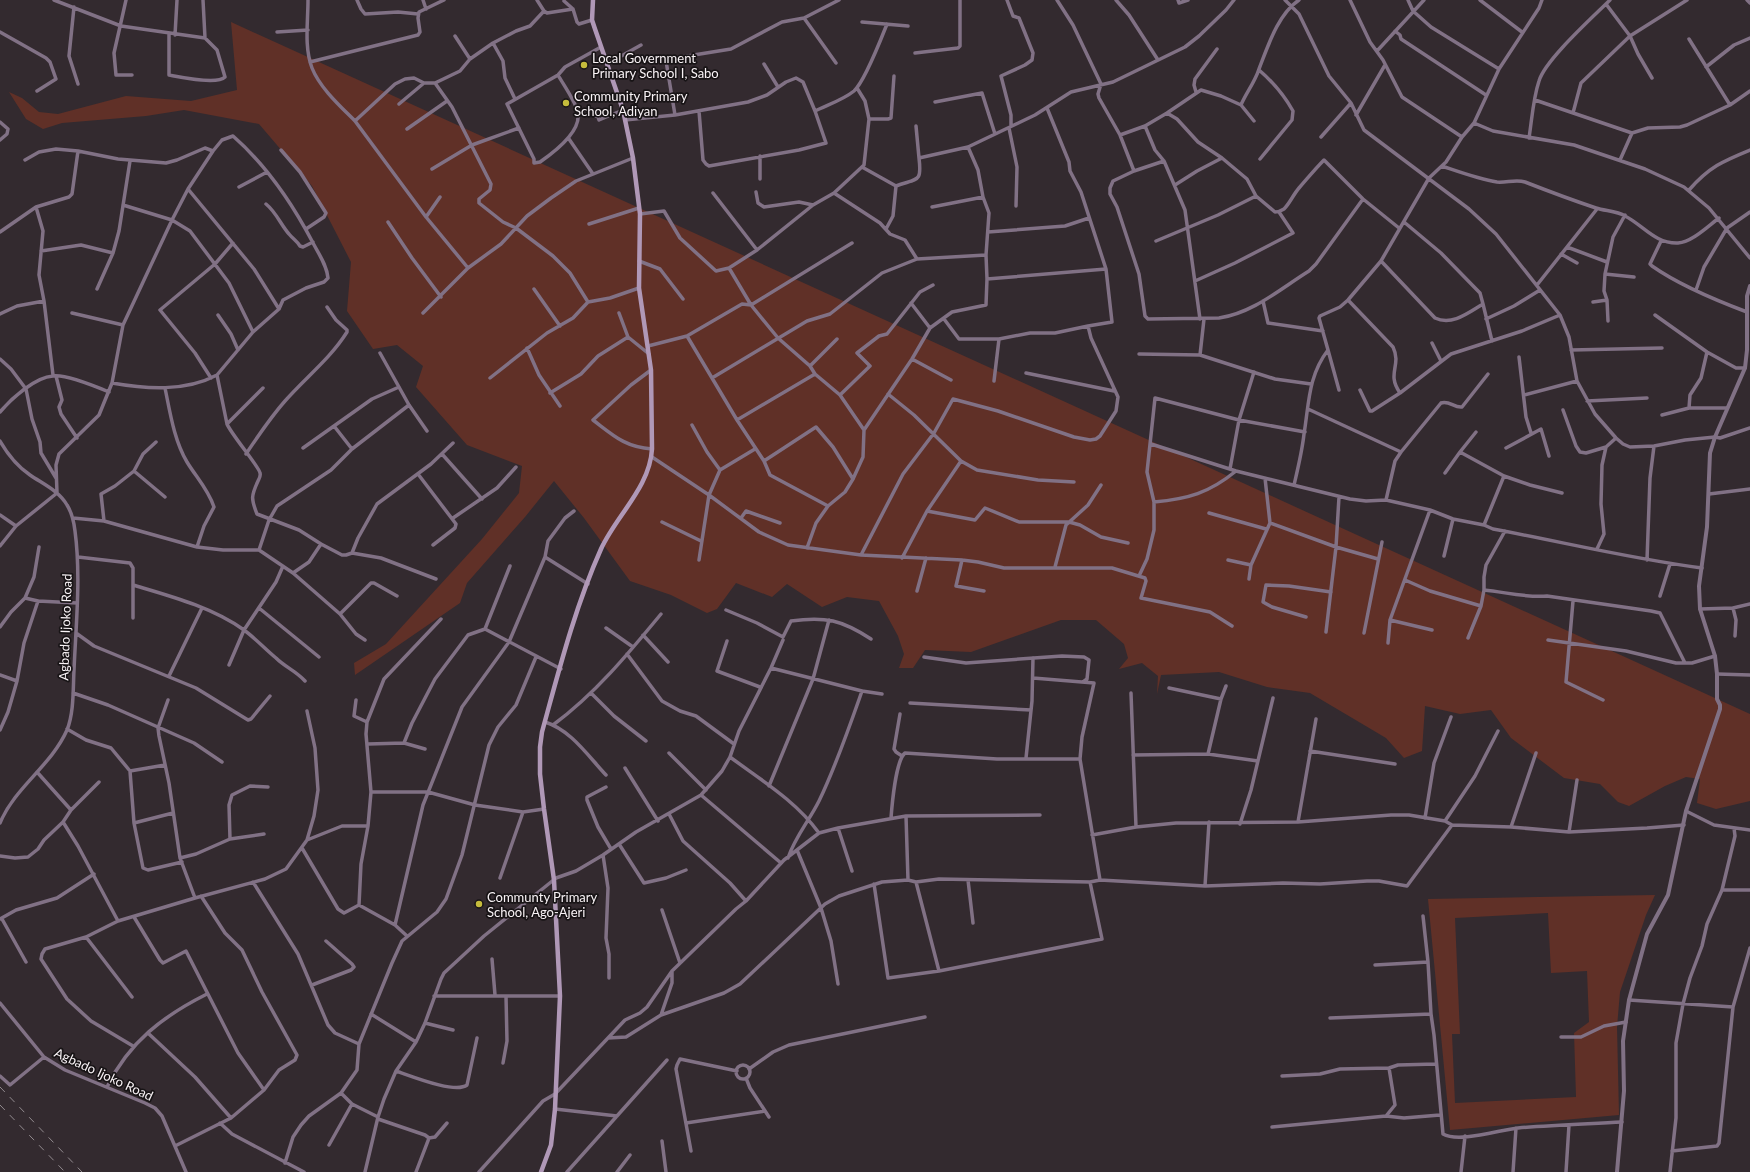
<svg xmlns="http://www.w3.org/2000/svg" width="1750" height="1172" font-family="Lato,sans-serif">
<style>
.grass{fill:#603027;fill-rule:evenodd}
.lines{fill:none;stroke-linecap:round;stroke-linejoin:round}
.minor{stroke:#817185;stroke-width:3.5}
.tertiary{stroke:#817185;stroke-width:4}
.secondary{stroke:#b098b7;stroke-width:4.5}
.rail{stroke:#928b8f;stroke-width:1;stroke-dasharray:7 7;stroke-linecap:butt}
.poi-dot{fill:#c6bc3c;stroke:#181416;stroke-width:1.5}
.labels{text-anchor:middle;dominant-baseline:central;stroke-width:3.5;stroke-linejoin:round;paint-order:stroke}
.poi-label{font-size:13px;fill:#f9f3f6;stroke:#181416;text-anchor:start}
.street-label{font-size:13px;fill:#f9f3f6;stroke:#181416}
</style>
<rect width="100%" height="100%" fill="#332a2f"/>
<!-- grass -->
<path class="grass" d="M231 22 1750 714V801L1716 809 1697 803 1700 779 1686 777 1665 786 1629 806 1618 802 1600 784 1564 778 1511 738 1491 710 1460 714 1425 706 1422 751 1404 758 1386 738 1310 693 1267 687 1219 672 1161 675 1157 694 1158 676 1142 663 1119 669 1128 658 1124 644 1096 620H1061L971 652 925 650 913 668H899L904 654 898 636 879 601 847 597 822 607 787 584 772 597 736 583 717 609 707 613 671 595 630 581 584 518 554 481 525 517 467 583 460 603 355 675 354 663 386 644 482 539 519 493 522 466 467 445 416 387 423 366 397 345 373 349 347 311 351 262 312 186 259 124 184 110 146 116 62 123 43 129 26 119 9 92 22 98 39 112 58 114 126 96 191 101 237 90Z
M1655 895 1646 915 1620 992 1617 1027 1619 1115 1450 1130 1428 899ZM1548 913 1551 973 1587 971 1589 1022 1574 1033 1576 1097 1455 1103 1452 1034H1460L1455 918Z"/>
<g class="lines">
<!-- minor -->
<path class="minor" d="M54 0 121 26 205 38 217 50 225 77C217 85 180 77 169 75V34
M126 0 114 53 116 75H132
M203 0 205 38
M308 0C308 22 304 47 312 68 320 88 340 106 355 121L426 217 468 268
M357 0 361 9 365 14 398 12 418 14
M423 0 426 9
M537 0 544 11 547 13 573 9
M1007 0 1013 16 1019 18 1033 53 1032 60 1025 65 1001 76 1011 115V126L1009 128 1017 167 1016 206
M1057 0 1073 25 1101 84 1098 94 1099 98 1120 135 1134 171
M1116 0 1129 15 1158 60
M1178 0 1179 3 1188 0
M1285 0 1299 14 1329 76 1351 103 1364 130 1469 209 1496 234 1560 315 1569 337 1577 381 1595 414 1616 438 1623 444 1630 447 1654 446 1685 440 1715 437 1720 438 1750 428
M1350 0 1370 42 1383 60 1402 97 1462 137
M1408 0 1413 11 1431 27 1499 69
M1480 0 1522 32
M1747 0 1750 3
M564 1 573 9 577 22 579 24 592 20
M1606 4 1630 36 1638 54 1652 78
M74 7 69 56 78 84
M804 18 836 63
M862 22 908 26
M1395 31 1400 35 1401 39 1486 95
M0 32 46 58 50 62 56 79 37 91
M277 32 308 30
M175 35 177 0
M455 36 470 59
M1689 39 1730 105
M493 43 503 61 505 78 515 99
M1377 51 1424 0
M915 53 958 48 960 46V0
M310 62 418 35 420 32 418 18 419 12 444 0
M607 64 641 45
M764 64 778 87
M1706 67 1734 45 1750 38
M1259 70C1273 82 1284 95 1293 111L1292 120 1260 159
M558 75C563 84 577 104 578 113 581 132 553 153 540 162L534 163V159L507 104 558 75 565 67 601 47
M435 83 460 71 470 59 493 43 516 31 530 26 544 11
M857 88 865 101 869 119 864 165 834 193 813 205 757 250 729 268 751 305 778 338 810 366 815 374 840 395 864 430
M1196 92 1194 85 1195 79 1217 49
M1535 100 1632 133
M935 102 982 93 995 134
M399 104 424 83
M1241 105 1254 121
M1047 108 1069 162 1070 171 1081 192 1106 269 1112 322 1088 326
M815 111C827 105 843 100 854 91 865 81 881 39 887 24
M578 113 588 109 589 113 598 117 599 120 623 110
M1167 113 1177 119 1198 142 1222 158 1247 179 1256 196 1275 212C1279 212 1281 211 1284 209 1290 203 1293 195 1299 188 1307 179 1315 169 1324 160L1363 199 1399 228
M1573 113 1581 83 1630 36 1687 0
M675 115 666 61 669 59 731 49 782 22 804 18 839 0
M1356 115 1385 65
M869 119H888L891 118 894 76
M625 120 675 115 748 102 767 95 786 82 796 78 803 82 815 111 826 143 799 150 709 166 706 164 703 160 699 111
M355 121 395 84 405 79 414 78 424 83H435L452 107 491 184 490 190 479 199V203L503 222 516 228 553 256 570 273 588 302 573 318 547 333 490 378
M0 122 8 129 7 134 0 140
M1474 123 1493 131 1574 145 1645 169 1684 187 1709 208 1750 258
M916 126 919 158
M1145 126 1155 150 1164 161 1185 210 1200 319
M407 129 447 101
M1120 135 1145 126 1167 113 1201 90 1221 96 1241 105C1246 93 1255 82 1259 69 1268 46 1278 14 1299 0
M1321 137 1351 103
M1529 138C1532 119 1533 99 1539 81 1545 60 1593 17 1610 0
M569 139 593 174
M281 150 300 172 326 213 324 217 306 229
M25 160 39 152 56 149 78 151 118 159 166 163 177 160 205 148 213 151
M1620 160 1632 133 1648 128 1680 127 1687 125 1730 105 1750 91
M1164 161 1134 171 1113 181 1110 188V194L1117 207 1139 274 1145 316 1148 319 1219 318C1253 313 1280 289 1309 271L1316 264 1363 199
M1442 166C1460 172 1479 179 1497 182 1506 183 1516 179 1525 182 1548 191 1572 200 1596 208 1605 211 1617 211 1625 216 1643 225 1655 244 1678 243 1692 242 1707 227 1719 218
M862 167 896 186C918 178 922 183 919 158L968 147 1035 115 1071 92 1113 82 1185 47 1199 36 1226 10 1234 0
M432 169 472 145 519 128
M760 179V156
M1175 185 1197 171 1222 158
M239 187 267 172
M188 189 254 269 279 309
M1689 190C1709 167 1723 161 1750 150
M756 192 758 203 764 207 799 202 813 205
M713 193 757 250
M834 193 880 223 890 234 905 240 917 259
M266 204C276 212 281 225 289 234 293 239 297 241 300 246L303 247 313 242
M123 205 172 220 190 231 229 283 253 332
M36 207 43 231 39 275 44 301 53 375
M932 207 983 197
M640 214 664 211 680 238 716 271 729 268
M426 217 440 197
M388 222 412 258 441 297
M589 224 639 208
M886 229 893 216 896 186
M0 232 36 207 69 197 72 194 78 151
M988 232 1065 226 1089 218
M1156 241 1218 215 1256 196
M1661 241 1650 264 1652 266C1679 285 1715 300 1747 312
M1567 247 1607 262
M41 251 81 245 113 253
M1561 254 1577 263
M639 261 660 269 683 299
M1381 261 1435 318C1452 326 1468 313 1483 304L1480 293 1441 253 1404 222
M1605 274 1634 277
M987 279 1106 269
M1195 281 1235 263 1293 233 1279 212
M1537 285 1597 209
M97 289 113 253 119 231 130 161
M534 289 560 326
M1696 290 1704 267 1727 228 1750 212
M1348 300 1393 347C1402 366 1386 373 1400 393
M1263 301 1268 323 1323 331
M588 302 610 298 639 288
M1593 302 1607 300
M911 303 930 328
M1483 304 1492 341
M72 313 123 325
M423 313 468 268 501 244 527 216 551 198 576 181 633 158
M619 313 628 337 649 354
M0 314 17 306 44 301
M218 315 231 334 238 350
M1655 315 1707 352 1736 368H1745
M1486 319 1514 306 1540 290
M1608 321 1607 300 1604 291 1605 274 1613 237 1625 215
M687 336 737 420 764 461 816 427 833 447 853 479
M1432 343 1441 361
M648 346 687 336 742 304 751 305 852 243
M527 348 539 375 560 406
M1328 350 1339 390
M1571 350 1662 348
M380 353 409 405 427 431
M1139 354 1200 355 1275 379 1311 384
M1200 355 1204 319
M1519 357 1526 417 1531 433
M0 359 11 369 26 389 32 419 40 442 41 453 56 478
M912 359 951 380
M810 366 837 339
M651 370 631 385 593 420C614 436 625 447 652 449
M1026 373 1114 391
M217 375 227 424C231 434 260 468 260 473 261 476 259 479 258 481 251 496 251 499 257 514L299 530 321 544 342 555H346L352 553 381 558 436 579
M56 376 62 400 59 407 61 414 77 438
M211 378 195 353 160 310 215 264 233 243
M712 378 807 321 830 314 882 273 917 259 986 255
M994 381 999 339
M165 388C170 412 174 440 187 462 196 477 208 489 214 507L204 526 197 547
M1360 390 1370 411H1372L1400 393 1451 354 1522 331 1560 315
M550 393 581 374 598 356 628 337
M888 394 914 415 961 461 977 470 1038 480 1074 482
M840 395 870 366 857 353 879 336 887 334 920 292 933 285
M1524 395 1577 381
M1587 401 1647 398
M1689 408 1690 395 1701 378 1707 352
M1308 409 1401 452
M1563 410 1576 446 1580 452 1586 453 1606 447
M0 412C11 399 35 377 53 376 65 374 97 387 109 392
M1662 415 1689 408H1727
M737 420 815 374
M227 424 263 388
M692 425 707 452 720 470
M334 426 352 449
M0 441C8 455 17 466 30 475 43 484 59 491 67 505 72 513 74 522 75 531 81 576 76 624 74 670 73 689 74 713 67 730 51 766 15 787 0 823
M1151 444 1236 471 1350 499 1366 501 1386 500 1430 510 1453 519 1484 525 1493 529C1563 542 1632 559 1702 568
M303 448 372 399 399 387
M1506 448 1541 429 1549 456
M1460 452 1476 432
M246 454C258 436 270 418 285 401 305 378 330 359 347 332V330L336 320 327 307
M442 454 482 499
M652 457 709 495 759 532 788 545 861 555 962 560 978 562 1004 568H1112L1145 578 1146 581 1141 598 1210 612 1232 626
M764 461 770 475 828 506
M1230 469 1239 420 1254 372
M134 471 165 497
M1445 473 1460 452 1504 476 1530 485 1562 493
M418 474 456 524 455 528 433 545
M1294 485C1298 468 1302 452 1304 434 1309 404 1308 376 1328 350L1319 318 1320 316 1340 307 1348 300 1381 261 1429 178 1446 162 1462 137 1474 123 1499 69 1539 8 1542 0
M1709 494 1750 489
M1386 500 1395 461 1401 452 1441 403C1449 400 1454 408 1462 407L1488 374
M1154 502C1188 499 1209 493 1236 471
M927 511 975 520 985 508 1019 522H1069L1080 525 1101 537 1128 543
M1209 513 1266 529
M0 515 16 526
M73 518 104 521 197 547 223 550H259L293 573 340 614 356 634 365 640
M453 518 497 488 516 467
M741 518 746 511 780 523
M104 521 101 494 115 486 134 471 143 454 156 442
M662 522 701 541
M1270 523 1336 547 1378 559
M1484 525 1504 476
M0 546 16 526 57 493 56 465 59 454 99 415 112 383 123 325 172 220 188 189 213 151 222 140 233 136C266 165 292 203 312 241 318 253 327 265 328 278L324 282 306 288 283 300 279 309 253 332 217 375C185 392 146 389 112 383
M807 548 816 523 828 506 845 492 853 479 863 457 864 430 912 359 930 328 952 312 986 305 987 279 986 255 989 213 983 197 978 170 968 147
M1597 549 1604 534 1601 504 1602 465 1606 447 1616 438
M259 550 269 520 277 506 331 470 352 449 409 405
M352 553 358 538 377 504 431 464 453 443
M861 555 903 474 934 433 953 399 998 411 1074 437 1090 440 1096 439 1100 436 1116 411 1118 397 1091 338 1088 326 1055 333H1030L999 339H959L944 319
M1444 556 1453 519
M78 557 130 563 133 568V618
M545 557 588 584
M902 558 927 511 961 461
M699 560 709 495 720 470 755 449
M962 560 956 586 984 591
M1228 560 1251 565
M1647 560 1650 478 1654 446
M1055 567 1066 525 1088 505 1101 485
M293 573 309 562 321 544
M1139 576 1147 559 1154 530V502L1147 472 1155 398 1239 420 1305 432
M1249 579 1251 565 1270 523 1265 478
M1405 580 1430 591 1481 606
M133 585C170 596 212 607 244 630 255 638 265 649 276 658 285 667 296 671 305 681
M1484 590C1505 592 1526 598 1547 596L1651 611 1660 613 1685 663
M917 591 926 558
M1660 596 1670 564
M25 598 38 601 77 603
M1573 601 1566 682 1603 700
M259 608 319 657
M1733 608 1736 620 1735 636
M1700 609 1733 608 1750 604
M726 610 757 623 783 637 791 621C825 616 842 620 871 639
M340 614 371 583H374L397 596
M1306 617 1272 607 1263 602 1266 585 1289 586 1331 592
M1390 620 1432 630
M0 627 11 612 25 598 34 577 39 547
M606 628 633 647
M485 629 510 566
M1326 632 1336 547 1339 497
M76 633 94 646 196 688 248 720 251 719 270 696
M1364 633 1382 542
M643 635 668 662
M1468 638 1481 606 1484 590V577L1486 565 1505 531
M1548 640 1626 651 1676 663H1692L1715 656
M727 641 717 671 760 687
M1388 643 1390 620 1430 510
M627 654 662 701 680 711 696 716 734 744
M924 657 966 663 1062 656 1084 657 1089 660 1087 679 1083 682
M229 665 244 630 276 582 283 566
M771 668 862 691 882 694
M1717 674 1750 675
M0 675 17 681
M169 676 202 608
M1033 678 1094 683 1082 737 1080 759 1100 880
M1169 688 1221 699
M73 693 108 705 194 743 222 762
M591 693 614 716 646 741
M1131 693 1136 827
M168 700 158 728 159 736 169 783 180 858 195 898
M356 700 354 716 367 722
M910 703 1031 710
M900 714 894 749 896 752 902 756
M545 722C571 730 588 756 606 775
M553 725C595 694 628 654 661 614
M67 729 86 740 111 748 130 771 134 823 143 868 148 870 182 862
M0 730 8 712 17 681 24 643 38 601
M404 743 412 723 435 679 468 635 485 629 561 669
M368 744 404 743 425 749
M1310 751 1395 764
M669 753 706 790
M1208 754 1221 699 1226 686
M1133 755 1208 754 1258 761
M730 757C761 780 796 801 819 833
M1026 758 1032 701 1033 658
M625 768 658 821
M130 771 165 765
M37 772 71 810
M769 786 813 679 829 620
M606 787 587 797V800L598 827 611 849
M371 792H428L475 805 523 812 544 809
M701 795 781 863
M1686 811 1714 825 1750 830
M669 814 683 841 730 883 746 901
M906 816 908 880
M891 818C892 805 896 760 905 753L997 759H1080
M1425 818 1434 763 1451 717
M1445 821 1475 776 1498 731
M63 822 78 846 118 921
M1298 822 1316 719
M134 823 173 813
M1240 824 1251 790 1273 698
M1511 827 1536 753
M838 828 852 871
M1569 832 1577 780
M1092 835 1136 827 1176 823 1298 822 1391 815H1409L1445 821 1452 825 1511 827 1569 832 1647 828 1684 825
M230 839 229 805 232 795 250 786 268 787
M307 840 342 826H368
M619 844 644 883 666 878 686 870
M302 848 338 909 344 913 359 905 395 925 407 936
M797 850 821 908 831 941 838 984
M603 855 608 888 606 938 609 954V978
M0 856 15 858 28 857 38 849 44 840 63 822 71 810 99 782
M180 858 196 854 230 839 264 834
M788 858C795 837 809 821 819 801 836 766 849 728 862 691
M500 878 523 812
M968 880 973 923
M253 882 298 954 328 1025 335 1033 359 1044
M916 882 939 971
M874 884 888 978 939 971 1102 939 1090 882
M1205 886 1209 822
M1722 890H1750
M359 905 361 864 368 826 371 792 366 734 367 722 384 679 441 619
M662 910 680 963
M1423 916 1428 962 1431 1014 1434 1035 1443 1134C1459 1143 1499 1130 1518 1128 1553 1125 1587 1124 1622 1122
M134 917 160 960 163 963 186 951 238 1053 264 1090
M0 919 16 910 57 898 94 874
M2 919 26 962
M395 925 423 805 462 707 509 642 545 557 548 541 565 518 574 511
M86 937 132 997
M492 959 495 995
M1375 965 1428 962
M312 985 351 970 354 967 352 964 326 941
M434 996H560
M1629 1000 1733 1007
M0 1003 44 1057 65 1070 145 1103 155 1108 162 1116 186 1172
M371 1014 416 1042
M661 1015 724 993 740 984 825 904 839 896 882 882 908 880 916 882 939 879 1090 882 1100 880 1205 886 1283 883 1320 884 1367 881H1379L1407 886 1452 825
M1330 1018 1431 1014
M425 1023 453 1030
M149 1034 195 1077 231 1118
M1561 1037H1581L1604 1026 1626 1022
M608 1038 625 1020 640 1013 647 1007 672 971 736 909 746 901 784 860 819 833 838 828 906 816 1040 815
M133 1046 91 1021 67 999 41 959 42 954 45 949 86 937 118 921 195 898 265 879 286 869 307 840 314 816 318 790 315 748 307 711
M503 1063 507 1041 506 996
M736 1072a7 7 0 1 1 14 0a7 7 0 1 1-14 0Z
M749 1069 773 1052 789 1045 925 1017
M396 1071C411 1076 455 1094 467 1085L477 1038
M0 1076 10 1085 44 1057
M1282 1076 1320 1074 1340 1069 1389 1068 1398 1065 1436 1064
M746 1078 750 1088 769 1117
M107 1087C129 1042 163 1016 207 994
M341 1093 352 1104 378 1117
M555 1109 617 1116
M1386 1116 1404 1118 1440 1115
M378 1119 425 1135 429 1138
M220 1123 232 1134 304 1172
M686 1123 765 1111
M1272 1127 1386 1116 1395 1105 1389 1068
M662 1141 666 1172
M329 1145 352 1104
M175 1146 231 1118 264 1090 279 1070 295 1060 297 1055 262 992 242 950 225 933 201 896
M691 1151 676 1069 677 1065 680 1059 737 1071
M1672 1151 1717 1146 1719 1143 1733 1007 1750 948
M285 1163 293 1137 301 1125 309 1116 341 1093 357 1070 359 1044 392 963 402 941 437 912 446 899 462 855 489 745 498 727 516 705 536 657
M365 1172 378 1117 384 1099 396 1071 416 1042 425 1023 441 979 444 973 484 936 556 878 576 871 603 855 636 832 701 795 722 771 730 757 739 731 771 668 783 640
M416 1172 429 1138 435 1137 447 1123
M479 1172 543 1101 555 1094 608 1038 626 1037 661 1015 672 983V971
M567 1172 667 1060
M617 1172 630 1155
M1461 1172 1465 1136
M1513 1172 1516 1128
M1566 1172 1569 1125
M1670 1172 1676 1118V1043L1683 1004 1690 978 1702 946 1707 924 1722 890 1735 836 1734 828"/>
<!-- tertiary -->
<path class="tertiary" d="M1617 1172 1624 1091 1623 1041 1629 1000 1647 934 1668 895 1686 811 1720 709V705L1717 699V674L1715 656 1700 609 1699 586 1707 527 1710 453 1715 437 1745 368 1747 350V296L1750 286"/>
<!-- secondary -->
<path class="secondary" d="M541 1172 551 1145 555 1109 560 996 554 880 544 809 540 774V747L542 732C559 670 575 607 601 549 616 516 650 487 652 449L651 370 639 288 640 214 633 158 623 110 595 29 592 20 593 0"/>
<!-- rail -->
<path class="rail" d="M0 1087 82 1172
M0 1105 65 1172"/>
</g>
<!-- markers -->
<g class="poi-dot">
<circle cx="584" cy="65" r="4"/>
<circle cx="566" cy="103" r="4"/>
<circle cx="479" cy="904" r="4"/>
</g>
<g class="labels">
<!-- poi labels -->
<g class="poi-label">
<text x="592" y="58">Local Government<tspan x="592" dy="15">Primary School I, Sabo</tspan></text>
<text x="574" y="96">Community Primary<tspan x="574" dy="15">School, Adiyan</tspan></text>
<text x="487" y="897">Communty Primary<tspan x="487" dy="15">School, Ago-Ajeri</tspan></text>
</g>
<!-- street labels -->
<g class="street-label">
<text transform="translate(65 627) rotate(-88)">Agbado Ijoko Road</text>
<text transform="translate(104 1074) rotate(25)">Agbado Ijoko Road</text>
</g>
</g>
</svg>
